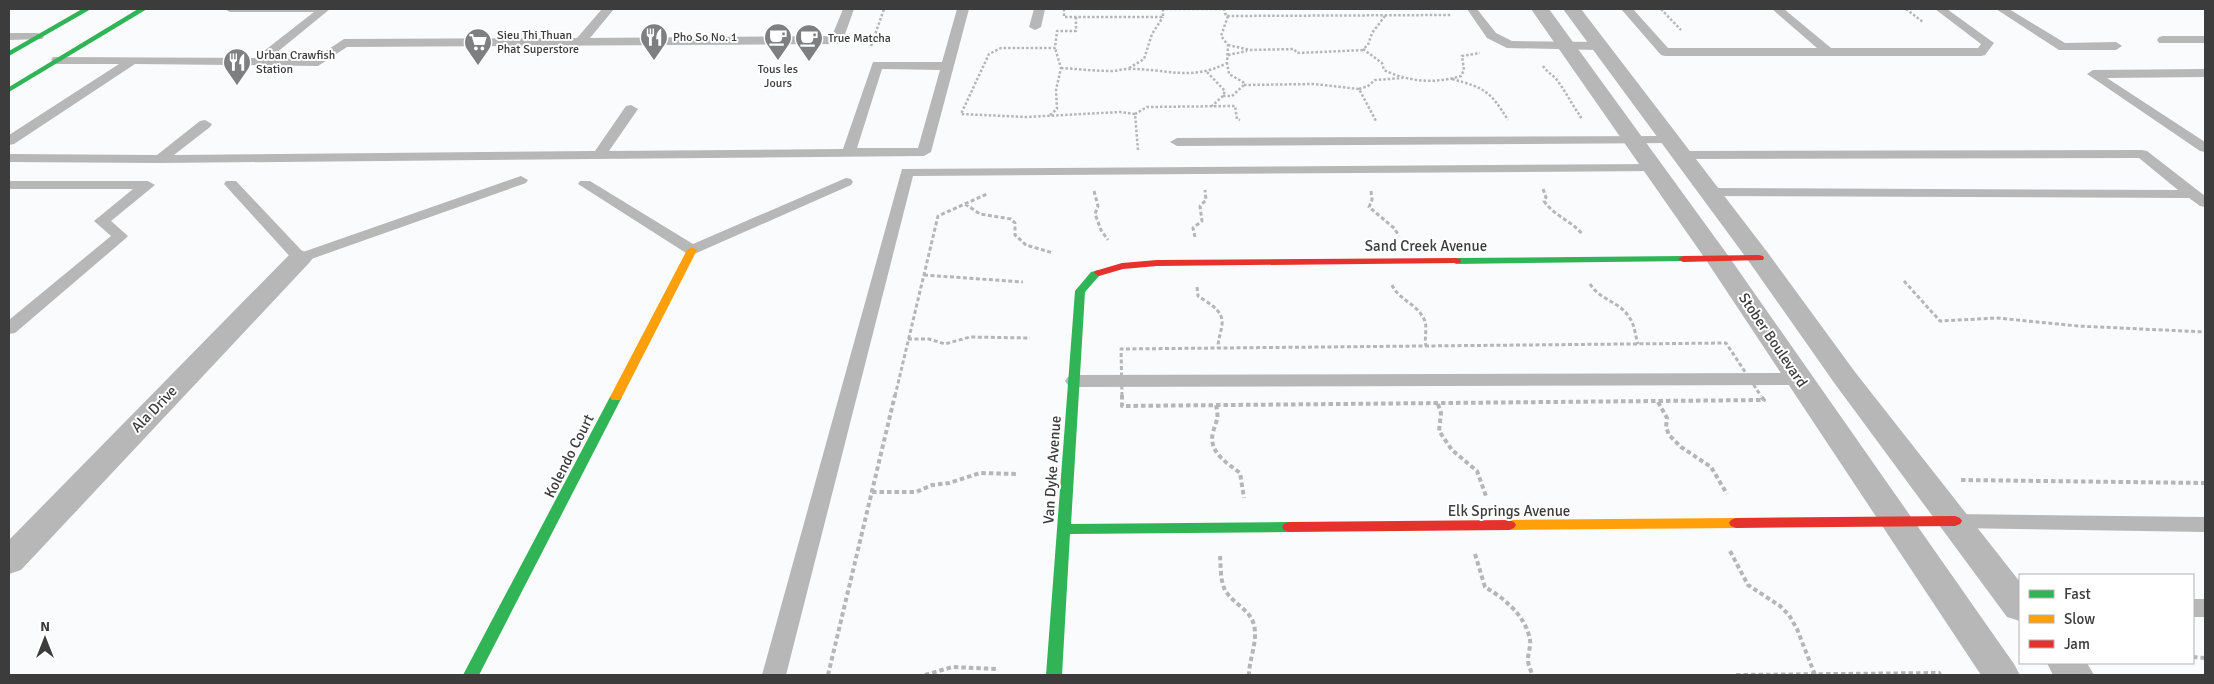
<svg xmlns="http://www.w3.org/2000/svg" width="2214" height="684" font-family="Signika,sans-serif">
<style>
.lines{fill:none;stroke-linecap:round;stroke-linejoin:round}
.path-far2{stroke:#b6b6b7;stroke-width:2.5;stroke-dasharray:2.5 2;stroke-linecap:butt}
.path-far1{stroke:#b6b6b7;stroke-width:3;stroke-dasharray:4 2.5;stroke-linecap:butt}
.path{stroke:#b6b6b7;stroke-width:4;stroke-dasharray:4.5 3;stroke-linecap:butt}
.lane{fill:#b8b7b7;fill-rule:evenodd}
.street{fill:#b8b7b7;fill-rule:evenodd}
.fast{fill:#30b455;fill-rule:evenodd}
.slow{fill:#ff9f0a;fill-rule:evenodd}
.jam{fill:#e5322d;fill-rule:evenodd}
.labels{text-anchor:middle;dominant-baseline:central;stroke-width:4;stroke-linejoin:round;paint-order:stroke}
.far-poi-label{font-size:12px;fill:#3c3c3d;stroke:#fff;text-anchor:start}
.street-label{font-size:15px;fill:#3c3c3d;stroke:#fff}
</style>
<rect width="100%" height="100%" fill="#fafbfc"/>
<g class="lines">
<!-- path-far2 -->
<path class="path-far2" d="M1064 9V17H1163V9H1224L1226 16 1451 15
M1661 9 1681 30
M1906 9 1923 22
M1385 16 1372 33 1368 45 1363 49 1382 63 1384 70C1409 82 1435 84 1461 76L1464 70 1462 56 1480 53
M1076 17V31H1057L1055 48H1001L989 54 961 114 1026 117 1120 112 1135 114
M1228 45 1250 50 1294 49 1297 53 1365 50
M871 46 884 9
M1228 55 1247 51
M1543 66C1547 72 1553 75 1557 80 1566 92 1572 105 1581 117L1578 118
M1061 68C1078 69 1095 71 1112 71 1117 71 1122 69 1127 69 1164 68 1190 82 1227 63L1228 45 1221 36 1228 16
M1129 68 1144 59 1152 34 1163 17
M1207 72 1225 91 1223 96 1212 106
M1452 79C1485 88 1490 91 1508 120
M1244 85 1314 84 1359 89 1376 121
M1359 89 1368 86 1375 80 1403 78
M1223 96H1232L1244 85 1243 82 1229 74 1227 63
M1050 115 1057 109 1056 90 1061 68 1055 48
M1138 150 1135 114 1147 107 1235 106 1237 119 1240 120"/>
<!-- path-far1 -->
<path class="path-far1" d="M1543 189 1546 197 1544 201C1554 216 1572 221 1583 235
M1094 191 1098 206 1095 214 1101 230 1108 240
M1371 191 1372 200 1369 207 1394 228 1399 236
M965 204 980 214 1011 219 1015 223V235L1026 245 1053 253
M1195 237 1193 228 1202 221 1200 206 1206 200 1205 190
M924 275 1023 282
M1904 281 1940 321 1997 318 2078 326 2205 332
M1590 284C1600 300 1620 302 1629 317 1635 325 1635 335 1638 344
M1392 285C1399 300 1417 304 1424 319 1428 327 1424 337 1426 346
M1197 287 1198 296C1208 303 1224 310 1222 325 1221 333 1218 339 1218 348
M908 339H929L945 344 970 337 1030 338
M895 396 938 216 987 194
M1122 396 1121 349 1726 343 1761 396"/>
<!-- path -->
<path class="path" d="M1122 395V406L1764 400 1760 395
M1658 402 1667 418 1666 427 1669 435 1681 447 1711 467 1727 494
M1438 404 1441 413 1439 431 1452 450 1477 471 1486 496
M1216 405C1219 419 1217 419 1213 432 1208 452 1226 462 1240 473L1244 498
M1961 480 2205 483
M872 492H916L932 485 949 483 980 473 1017 474
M1730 551 1748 585 1780 606 1789 615 1797 629 1815 675
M1475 554 1485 587C1504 598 1526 616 1530 640 1531 646 1528 653 1528 660 1528 665 1531 670 1532 675
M1220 556C1221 567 1220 580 1225 590 1233 604 1250 609 1254 625 1258 642 1249 659 1249 675
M2193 657 2205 658
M828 675 895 395
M925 675 952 667 997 669
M1736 675 1939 673 1940 675"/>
<!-- lane -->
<path class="lane" d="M224 9H330L270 58H315L344 39 577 38 602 9H614L590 38 832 36 843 9H854L843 40 837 44 347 47 318 66 135 64 14 144 9 145V135L119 64H57L51 60 53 57 255 58 314 12H230Z
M957 9H969L931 152 924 156 160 163 9 162V154L157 155 200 121 205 120 212 124 210 127 174 155 595 151 626 106 631 105 638 109 609 151 843 149 873 62H942ZM882 69 940 70 918 148H857Z
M1034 9H1045L1041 27 1035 30 1029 27Z
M1467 9H1477L1496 33 1512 41 1598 42 1604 46 1598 50 1507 48 1487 38Z
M1621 9H1633L1668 48H1817L1772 9H1784L1831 48H1978L1981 44 1935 9H1947L1994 43 1985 55 1981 56H1665L1661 55Z
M1996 9H2009L2065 43 2116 42 2122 46 2116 50H2059Z
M38 33 44 37 42 39 9 40V33Z
M2163 36H2205V43H2159L2157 40 2159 37Z
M2205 69V77L2107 78 2205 142V152L2200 151 2087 74 2093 70Z
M1669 136 1674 137 1676 140 1674 143 1177 146 1170 142 1177 138Z
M2142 150 2147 151 2205 196V207L2200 206 2189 198 1709 196 1704 195 1702 192 1704 189 1709 188 2178 190 2139 158 1680 159 1673 155 1680 151Z
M1655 164 1660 165 1662 168 1660 171 913 176 786 675H762L902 169Z
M521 176 528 180 526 183 300 263 294 261 224 184 226 181H236L303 252Z
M846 178 851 179 853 182 851 185 692 255 686 253 578 184 580 181H590L693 244Z
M9 181H148L155 185 111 221 128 236 125 239 15 333 9 334V320L111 236 94 221 133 189H9Z
M1800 373 1806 375 1809 379 1806 383 1800 385 1074 387 1068 385 1065 381 1068 377 1074 375Z
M1955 514 2205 517V532L1955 528 1948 526 1945 521 1948 516Z
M2193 599H2205V617H2193Z"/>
<!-- street -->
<path class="street" d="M1531 9H1549L1727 254 2014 664 2020 675H1981L1706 260Z
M1563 9H1581L1768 253 1855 372 2020 582V621L2007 617 1835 384 1750 263Z
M300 250 309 253 313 258 309 263 21 570 9 574V540L291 253Z
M2047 663H2087L2094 675H2053Z"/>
<!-- fast -->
<path class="fast" d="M82 9H91L9 56V51Z
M138 9H147L9 92V87Z
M1683 256 1688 259 1687 261 1456 264 1451 261 1456 258Z
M1099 270 1104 273 1099 276 1085 292 1071 524 1289 522 1294 524 1296 527 1294 530 1289 532 1070 534 1062 675H1046L1075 291 1091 272Z
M616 393 622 397 479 675H463L610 397Z"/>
<!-- slow -->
<path class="slow" d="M692 247 697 250 622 397 620 400H612L610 397 687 250Z
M1736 518 1741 520 1743 523 1741 526 1736 528 1509 530 1504 528 1502 525 1504 522 1509 520Z"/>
<!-- jam -->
<path class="jam" d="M1759 255 1763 256 1764 258 1763 260 1683 262 1678 259 1683 256Z
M1456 258 1460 259 1461 261 1460 263 1157 266 1123 269 1099 276 1094 273 1095 271 1122 263 1157 260Z
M1955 516 1960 518 1962 521 1960 524 1955 526 1736 528 1731 526 1729 523 1731 520 1736 518Z
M1509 520 1514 522 1516 525 1514 528 1509 530 1289 532 1284 530 1282 527 1284 524 1289 522Z"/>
</g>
<!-- icons -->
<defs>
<g id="restaurant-pin" transform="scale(1.4375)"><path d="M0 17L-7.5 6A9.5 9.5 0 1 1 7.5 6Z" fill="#7e7f80" stroke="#fff"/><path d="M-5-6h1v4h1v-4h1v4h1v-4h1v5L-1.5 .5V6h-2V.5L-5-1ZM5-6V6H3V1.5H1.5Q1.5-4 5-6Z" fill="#fff"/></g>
<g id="cafe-pin" transform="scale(1.4375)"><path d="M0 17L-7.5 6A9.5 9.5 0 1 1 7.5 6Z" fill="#7e7f80" stroke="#fff"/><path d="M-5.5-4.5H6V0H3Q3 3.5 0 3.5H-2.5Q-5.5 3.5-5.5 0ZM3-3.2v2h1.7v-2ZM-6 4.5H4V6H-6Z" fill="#fff"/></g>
<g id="supermarket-pin" transform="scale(1.4375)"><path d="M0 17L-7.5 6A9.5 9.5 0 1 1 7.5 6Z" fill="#7e7f80" stroke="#fff"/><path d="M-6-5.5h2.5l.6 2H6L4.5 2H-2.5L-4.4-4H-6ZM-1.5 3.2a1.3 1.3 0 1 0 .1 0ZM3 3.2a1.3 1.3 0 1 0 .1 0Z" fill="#fff"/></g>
</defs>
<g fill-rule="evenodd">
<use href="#restaurant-pin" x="654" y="37"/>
<use href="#cafe-pin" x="778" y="37"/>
<use href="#cafe-pin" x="809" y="38"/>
<use href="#supermarket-pin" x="478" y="42"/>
<use href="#restaurant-pin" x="237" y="62"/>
</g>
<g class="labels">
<!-- far-poi labels -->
<g class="far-poi-label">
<text x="497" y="35">Sieu Thi Thuan<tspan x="497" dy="14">Phat Superstore</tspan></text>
<text x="673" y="37">Pho So No. 1</text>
<text x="828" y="38">True Matcha</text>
<text x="256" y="55">Urban Crawfish<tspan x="256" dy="14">Station</tspan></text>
<text x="778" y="69" text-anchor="middle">Tous les<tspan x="778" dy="14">Jours</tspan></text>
</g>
<!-- street labels -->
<g class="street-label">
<text x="1426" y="246">Sand Creek Avenue</text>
<text transform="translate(1773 340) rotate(56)">Stober Boulevard</text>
<text transform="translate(154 409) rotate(-46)">Ala Drive</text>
<text transform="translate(569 456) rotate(-63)">Kolendo Court</text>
<text transform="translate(1052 470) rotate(-86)">Van Dyke Avenue</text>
<text x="1509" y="511">Elk Springs Avenue</text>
</g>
</g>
<!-- border -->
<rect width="2214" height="684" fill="none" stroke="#3c3c3d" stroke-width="20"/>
<!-- legend -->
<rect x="2019" y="574" width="175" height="90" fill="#ffffff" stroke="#b1b1b1"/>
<rect x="2029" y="590" width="25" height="8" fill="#30b455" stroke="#b1b1b1"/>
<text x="2064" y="599" font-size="15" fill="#3c3c3d">Fast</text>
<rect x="2029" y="615" width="25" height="8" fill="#ff9f0a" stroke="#b1b1b1"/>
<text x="2064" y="624" font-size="15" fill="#3c3c3d">Slow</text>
<rect x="2029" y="640" width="25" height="8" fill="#e5322d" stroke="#b1b1b1"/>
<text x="2064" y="649" font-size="15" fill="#3c3c3d">Jam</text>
<!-- north arrow -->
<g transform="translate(45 639)" stroke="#ffffff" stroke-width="4" paint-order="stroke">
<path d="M0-4L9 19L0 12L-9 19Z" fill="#3c3c3d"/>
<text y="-8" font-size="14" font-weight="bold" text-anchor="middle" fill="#3c3c3d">N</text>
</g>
</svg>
